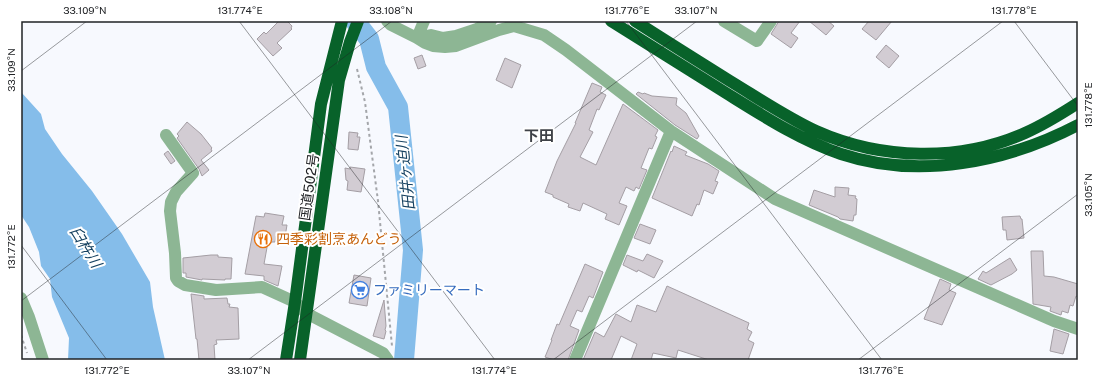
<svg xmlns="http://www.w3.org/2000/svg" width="1099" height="381" font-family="'Public Sans','Noto Sans JP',sans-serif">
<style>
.water{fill:#85bdea}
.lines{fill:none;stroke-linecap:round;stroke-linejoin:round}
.river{stroke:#85bdea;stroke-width:20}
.building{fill:#d2ccd3;stroke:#a49ea4}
.path{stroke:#a4a6aa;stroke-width:2;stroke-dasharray:3 3;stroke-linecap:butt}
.minor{stroke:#8db694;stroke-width:12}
.highway{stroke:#08622a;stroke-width:12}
.ticks{fill:none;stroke:#212326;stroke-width:1;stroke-opacity:0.45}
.labels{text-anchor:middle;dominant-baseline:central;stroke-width:4;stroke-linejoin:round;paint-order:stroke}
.street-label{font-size:14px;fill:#212326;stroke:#fff}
.food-label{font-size:14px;fill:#c56008;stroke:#fff;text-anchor:start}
.shop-label{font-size:14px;fill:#366cbe;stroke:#fff;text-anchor:start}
.neighbourhood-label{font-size:15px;font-weight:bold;fill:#3f4248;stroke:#fff}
.water-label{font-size:15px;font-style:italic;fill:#174261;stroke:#fff}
.neatline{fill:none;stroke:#212326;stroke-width:1.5}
.ticks-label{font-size:10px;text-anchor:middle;fill:#212326}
</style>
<rect width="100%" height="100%" fill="#f7f9fe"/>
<!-- water -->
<path class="water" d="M21 92 41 114 45 129 62 154 92 191 122 234 150 282 153 307 165 360H68L69 338 52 297 50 279 41 266 39 252 29 227 21 215Z"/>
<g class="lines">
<!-- river -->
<path class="river" d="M355 21 369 39 376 67 398 107 413 250 404 360"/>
</g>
<!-- building -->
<path class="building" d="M279 21H287L292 26 291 28 292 29 277 43 282 48 273 56 257 39 264 32 266 34Z
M779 21H800L791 33 798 38 791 48 771 34Z
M809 21H828L834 26 826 35Z
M869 21H892L876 40 862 29Z
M886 45 899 56 889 68 876 57Z
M422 55 426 66 418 69 414 58Z
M505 58 521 65 512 88 496 80Z
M592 83 602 87 600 92 606 95 599 110 597 109 589 130 593 132 580 157 596 165 623 104 658 130 655 136 657 137 652 149 649 148 641 168 647 170 639 189 636 187 634 191 626 187 619 203 627 206 619 225 605 219 607 214 583 203 580 211 568 207 569 204 553 197V195L545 192 557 161 576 123H575Z
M638 92 643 94 644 93 652 96 677 98 676 105 686 113 699 136 697 139 675 125 636 94Z
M187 122 201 134 212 148 211 149 212 151 201 160 209 170 202 176 199 169 177 138 179 136 177 134Z
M349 132 358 133 357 137H360L358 150 348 149Z
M674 146 687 152 685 155 708 164 719 171 715 181 718 182 713 194 704 190 699 205 697 204 692 216 652 198 671 151 672 152Z
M168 151 175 161 171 164 164 154Z
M350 167 365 169 361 192 347 190 348 181 346 180 345 168 350 169Z
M835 187 849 188 848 195 856 196 855 198 857 199 856 215H854L853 221 840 219 838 217 809 205 814 190 835 197Z
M265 213 284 216 282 225H287L285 237 276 236 275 242H268L264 264 282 266 278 286 264 280V276L245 274 256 216 264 217Z
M1020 216 1021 219H1022L1024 238 1007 240 1006 230H1003L1002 217Z
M640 224 656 230 650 244 634 238Z
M1031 251H1043L1044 276 1054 277 1078 284V297L1076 296 1073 306 1070 305 1068 313 1062 311 1061 315 1050 311 1051 307 1033 304Z
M647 254 663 261 654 278 638 270 637 272 623 265 627 255 643 261Z
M211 255H218V257L232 258 231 279H225V280L202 279V280L186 277V273H183V258Z
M1010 258 1017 270 1012 274 991 285 978 279 983 271 986 273Z
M585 264 603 272 593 298 589 296 582 312 577 310 570 326 579 330 568 360H554L545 357 552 340H551L557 324 559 325Z
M354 275 371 278 367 306 349 303Z
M940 279 951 284 949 290 956 293 942 325 924 319Z
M667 286 749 323 747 329 752 332 748 340 754 343 748 360H709L678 350 676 358 653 353 651 360H631L637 344 621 336 611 360H583L595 332 604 337 616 314 631 322 637 305 656 312Z
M191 294 204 296V299L227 298 228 304H230L229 307 238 308 239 339 216 340 217 344 214 345 215 360H199L197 339H196Z
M384 300 386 326 385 330 386 331 384 339 373 336Z
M1054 329 1069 334 1063 354 1050 351Z"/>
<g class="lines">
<!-- path -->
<path class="path" d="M357 69 365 102 378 201 392 346
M21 335 27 353"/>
<!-- minor -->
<path class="minor" d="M387 21 391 25 417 38 425 43 433 46 445 47 456 46 499 30 514 26 544 35 566 50 671 131 775 199 1054 321 1078 329
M724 21 757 41 771 21
M417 38 431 35 443 38 456 36 477 29 491 21
M417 38 424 21
M166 135 193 173 176 192 171 202 170 211 175 253 176 278 178 281 185 285 216 290 262 287 295 302 306 313 383 353 388 360
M21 298 29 317 43 360
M575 360 671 131"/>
<!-- highway -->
<path class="highway" d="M611 21C649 45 688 69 726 93 763 116 800 140 841 154 919 180 1007 162 1078 125
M635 21C666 41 698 61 730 81 758 98 786 117 816 131 881 160 960 162 1025 133 1043 125 1061 114 1078 103
M286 360 295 302 321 104 342 21
M300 360 339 80 350 42 358 21"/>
</g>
<!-- ticks -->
<path class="ticks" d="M239 21 495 360M626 21 882 360M1014 21 1078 106M21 71 87 21M21 245 107 360M21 301 392 21M248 360 697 21M553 360 1003 21M858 360 1078 194"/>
<!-- icons -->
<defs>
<g id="restaurant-ring" transform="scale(0.9)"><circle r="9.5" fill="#fff" stroke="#e8710a" stroke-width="1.5"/><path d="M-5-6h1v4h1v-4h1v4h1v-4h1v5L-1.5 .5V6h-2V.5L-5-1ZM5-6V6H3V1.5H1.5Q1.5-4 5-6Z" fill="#e8710a"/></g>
<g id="supermarket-ring" transform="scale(0.9)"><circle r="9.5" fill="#fff" stroke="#3f7fe0" stroke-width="1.5"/><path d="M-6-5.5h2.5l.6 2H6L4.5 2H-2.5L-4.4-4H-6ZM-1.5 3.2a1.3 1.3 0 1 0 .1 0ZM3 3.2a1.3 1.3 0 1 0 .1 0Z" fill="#3f7fe0"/></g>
</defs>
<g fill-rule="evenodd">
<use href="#restaurant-ring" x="263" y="239"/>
<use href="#supermarket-ring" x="360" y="290"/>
</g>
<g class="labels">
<!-- street labels -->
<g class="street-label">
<text transform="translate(309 187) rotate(-82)">国道502号</text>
</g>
<!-- food labels -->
<g class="food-label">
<text x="276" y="239">四季彩割烹あんどう</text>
</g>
<!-- shop labels -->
<g class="shop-label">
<text x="373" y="290">ファミリーマート</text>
</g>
<!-- neighbourhood labels -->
<g class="neighbourhood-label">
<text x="539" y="135">下田</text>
</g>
<!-- water labels -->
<g class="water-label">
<text transform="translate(405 173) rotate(-96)">田井ヶ迫川</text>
<text transform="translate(86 247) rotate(58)">臼杵川</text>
</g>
</g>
<!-- border -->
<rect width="1099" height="381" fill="none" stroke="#ffffff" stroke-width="44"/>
<rect x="22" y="22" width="1055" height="337" class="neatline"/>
<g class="ticks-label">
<text x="85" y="14">33.109°N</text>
<text x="240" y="14">131.774°E</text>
<text x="391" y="14">33.108°N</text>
<text x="627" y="14">131.776°E</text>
<text x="696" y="14">33.107°N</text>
<text x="1014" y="14">131.778°E</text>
<text transform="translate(11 70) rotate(-90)" y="4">33.109°N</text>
<text transform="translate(1088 105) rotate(-90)" y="4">131.778°E</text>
<text transform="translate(1088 195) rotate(-90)" y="4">33.105°N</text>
<text transform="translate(11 247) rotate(-90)" y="4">131.772°E</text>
<text x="107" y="374">131.772°E</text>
<text x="249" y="374">33.107°N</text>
<text x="494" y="374">131.774°E</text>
<text x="881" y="374">131.776°E</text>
</g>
</svg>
